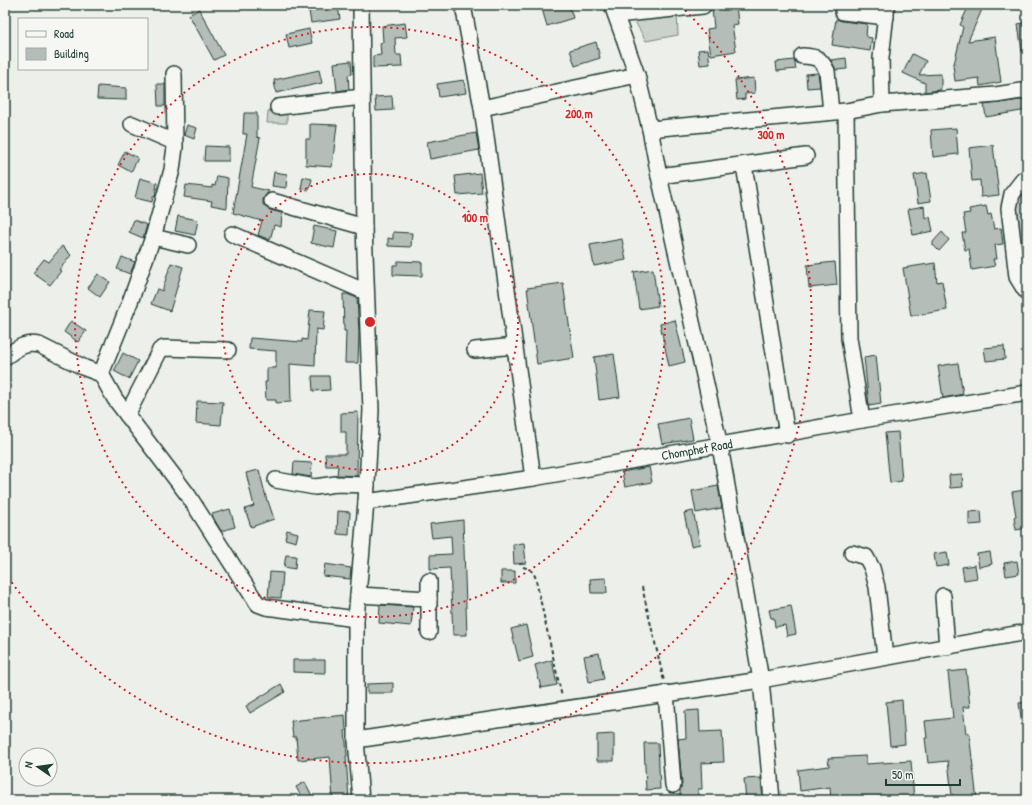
<svg xmlns="http://www.w3.org/2000/svg" width="1032" height="805" font-family="'Patrick Hand',sans-serif">
<style>
.green{fill:#cbd2cc;stroke:#758880}
.building{fill:#b4bdb8;stroke:#1f3d34}
.lines{fill:none;stroke-linecap:round;stroke-linejoin:round}
.minor-casing{stroke:#1f3d34;stroke-width:18}
.path{stroke:#1f3d34;stroke-width:2;stroke-dasharray:4 3;stroke-linecap:butt}
.minor{stroke:#f6f6f2;stroke-width:15}
.ring{fill:none;stroke:#d62828;stroke-width:2;stroke-dasharray:2 4}
.labels{text-anchor:middle;dominant-baseline:central;stroke-width:3;stroke-linejoin:round;paint-order:stroke}
.street-label{font-size:13px;fill:#1f3d34;stroke:#f6f6f2}
.centre{fill:#d62828;stroke:#f6f6f2;stroke-width:2}
.ring-label{font-size:12px;text-anchor:middle;font-weight:bold;fill:#d62828;stroke:#f6f6f2;stroke-width:3;stroke-linejoin:round;paint-order:stroke}
</style>
<rect width="100%" height="100%" fill="#edefea"/>
<filter id="ink" filterUnits="userSpaceOnUse"><feTurbulence type="fractalNoise" baseFrequency=".025" numOctaves="2"/><feDisplacementMap in="SourceGraphic" scale="8" xChannelSelector="R" yChannelSelector="G"/><feConvolveMatrix kernelMatrix="1 2 1 2 8 2 1 2 1" color-interpolation-filters="sRGB"/></filter>
<g filter="url(#ink)">
<!-- green -->
<path class="green" d="M677 12 678 35 646 41 633 18Z
M268 111H287V123H267Z
M1027 195V282L1025 279 1016 197Z"/>
<!-- building -->
<path class="building" d="M555 5H569L573 18 547 26 542 9Z
M715 5H736L738 24 732 25 736 51 711 55 707 29 714 28 712 9H716Z
M969 5H984L968 41 995 37 1001 82 980 86 979 78 955 81 953 64H954L963 27 960 25Z
M338 6 340 19 311 23 309 11Z
M199 9 224 55 214 60 189 15Z
M836 19 842 21 867 24 866 37 872 38 870 51 832 45Z
M1027 22V51L1022 52 1018 24Z
M405 23 407 37 395 38 396 55H401L402 67 373 68V56L381 55 380 43 383 42 382 26Z
M309 29 312 43 289 48 286 34Z
M596 42 600 58 575 66 570 50Z
M708 49 710 64 700 65 698 50Z
M912 54 926 61 919 75 941 74V88L940 90 925 92V83L903 73Z
M846 58 847 69 836 70 831 60Z
M794 60 796 69 777 71 776 62Z
M351 61 352 74 348 75 349 89 337 91 334 63Z
M319 70 322 83 276 93 274 80Z
M818 73 820 87 807 88 806 74Z
M754 78 755 93 745 94V99L737 100 735 80Z
M464 80 466 93 439 97 437 84Z
M157 84H165V106H158Z
M98 86 126 88V100L97 99Z
M392 96 393 110 376 111 375 97Z
M1027 99V110L986 117 984 105Z
M244 113H257V137L260 138 251 187 269 191 263 199V204L265 207 270 210 282 213 281 227 274 225 270 240 258 235 262 221 233 213 247 134H243Z
M310 124 337 125 332 167 306 165V139H310Z
M187 125 197 128 194 139 184 135Z
M956 128 958 154 933 157 931 130Z
M476 133 479 150 430 159 427 142Z
M993 145 999 195 981 197 980 180 972 181 969 148Z
M205 146 229 147V161H204Z
M125 151 138 158 131 172 118 165Z
M274 172 287 174 286 188 272 186Z
M480 173 482 193 457 195 455 176Z
M927 173 931 201 918 203 914 175Z
M217 176 228 178 227 208 211 205 212 201 184 197 186 185 212 188V185L215 186Z
M303 177 312 179 309 190 301 189Z
M140 178 157 183 155 197 153 196 152 202 135 198Z
M924 206 925 218 930 217 933 231 913 235 908 209Z
M986 206 988 215 991 214 994 229 1001 228 1003 244 995 245 997 259H993L995 266 972 270 969 249 965 250 962 233H966L963 214 970 213 969 209Z
M178 216 198 220 195 235 175 231Z
M134 220 147 225 143 238 129 232Z
M314 226 337 231 334 248 311 243Z
M393 232 412 233 411 247 388 246V238L393 239Z
M942 232 949 240 939 251 933 245V242Z
M622 239 626 260 594 266 590 245Z
M62 246 71 255 59 270 61 271 50 285 33 273 44 259 49 262Z
M122 257 135 262 130 274 117 269Z
M398 261 422 262V276L393 275V265H397Z
M835 262 837 285 809 288 807 265Z
M171 263 183 267 170 311 151 304 157 289 162 291Z
M935 263 937 282 942 281 947 310 911 316 903 268Z
M653 269 658 306 639 309 634 272Z
M98 274 110 282 100 297 88 288Z
M563 283 574 358 537 364 527 288Z
M343 294H347L357 298 359 332 358 363H345L346 331H344Z
M310 310 325 311 323 330 316 329 315 366 290 364 291 402 276 403V400H266L265 382H267V368H276V351L249 349 250 338 302 342V339L307 340Z
M675 320 685 362 669 366 660 324Z
M71 321 86 331 78 342 64 332Z
M1004 346 1005 359 986 361 984 348Z
M123 353 138 361 129 379 114 371Z
M614 354 620 397 599 400 594 357Z
M876 355 881 404 869 406 864 357Z
M958 363 963 394 943 398 938 366Z
M312 376H329L330 390 313 391Z
M197 401 223 402 221 425 196 423Z
M358 412 357 476 337 475 338 466H326L325 454H346V432H341V413Z
M689 418 693 439 662 444 658 424Z
M898 432 902 481 890 483 885 433Z
M294 462 312 463 311 477 293 474Z
M649 467 652 482 625 487 622 472Z
M259 470 267 501H268L274 519 251 527 245 509 254 506 246 473Z
M962 474 963 487 950 488 949 475Z
M718 486 722 508 696 513 692 491Z
M1025 490 1027 503 1024 504 1027 528 1016 530 1014 517 1016 516 1012 492Z
M230 509 235 527 221 531 214 519 212 514Z
M338 511 350 512 349 535 337 534Z
M693 511 700 544 691 546 684 513Z
M981 511 982 524 969 525V512Z
M463 520 467 635H453L450 568 430 569V555L452 554 451 536 432 538 430 524Z
M287 530 298 533 296 542 285 539Z
M524 543 526 563 514 564 513 544Z
M947 552 949 565 936 567 934 554Z
M990 552 992 564 979 567 977 554Z
M286 555 296 556 295 569 284 567Z
M1017 561 1019 574 1006 576 1004 563Z
M325 564 351 568 350 579 323 576Z
M975 565 977 578 964 580 962 567Z
M501 571H515V583H501Z
M270 572 283 573 281 598 268 597Z
M606 578 607 593H591L590 579Z
M380 605 413 607 411 626 379 623Z
M791 606 796 634 787 636 785 625 775 627 774 618H771L769 610Z
M526 625 533 657 519 661 511 629Z
M599 653 604 679 589 682 584 656Z
M293 660H325V673L293 672Z
M552 660 557 685 541 688 535 665Z
M966 670 970 707H963L966 734 969 733 977 800H955L954 796H952L948 761 928 763 925 738H927L925 721 953 718 948 672Z
M393 683V693H367V684Z
M281 684 285 692 250 713 246 706Z
M902 700 905 744 890 746 886 702Z
M1027 702V725H1022L1019 703Z
M699 710 700 732 722 731 724 762 701 763 702 789H698V800H680V790L682 784 678 739 686 738 685 711Z
M345 715 346 731H345L347 756H346L349 800H333L330 757 298 760 296 737H293L291 721Z
M614 734V761H597V735Z
M644 743H658L660 789 646 790Z
M866 756V764L911 761 914 800H831L830 787 800 791 798 770 829 766 828 758Z
M761 778 763 800H746L744 779Z
M305 782 314 800H303L296 787Z"/>
<g class="lines">
<!-- minor casing -->
<g class="minor-casing">
<g id="minor">
<path d="M463 5 482 108 533 478"/>
<path d="M612 5 637 75 650 129 659 176 720 446 761 680 772 800"/>
<path d="M843 12 886 17"/>
<path d="M616 15 703 6"/>
<path d="M802 56C816 57 820 57 827 71L831 112"/>
<path d="M882 104 881 58 887 5"/>
<path d="M278 107 362 97"/>
<path d="M482 108 637 75"/>
<path d="M846 111 849 338 862 420"/>
<path d="M132 124 174 142"/>
<path d="M650 129 846 111 882 104 996 95 1027 90"/>
<path d="M744 165 787 435"/>
<path d="M659 176 806 156"/>
<path d="M1027 177 1023 180 1012 194 1009 208 1017 277 1025 290 1027 291"/>
<path d="M272 201 364 227"/>
<path d="M232 234 366 292"/>
<path d="M153 237 188 245"/>
<path d="M475 350 515 346"/>
<path d="M5 357C17 349 23 342 39 345L85 368 101 374 115 399 188 495 253 597 258 604 266 607 356 619"/>
<path d="M101 374 130 302 153 237 172 170 175 147 174 74"/>
<path d="M127 415 160 350 164 348 228 350"/>
<path d="M276 480 315 487 336 484 367 485"/>
<path id="s1" d="M366 502 533 478 862 420 1027 393"/>
<path d="M852 553 866 557 872 568 877 587 885 657"/>
<path d="M429 581V632"/>
<path d="M358 595 429 599"/>
<path d="M943 596 947 647"/>
<path d="M666 693 673 785"/>
<path d="M356 740 761 680 1027 632"/>
<path d="M361 800 356 740V619L366 502 371 410 364 227 361 5"/>
</g>
</g>
<!-- path -->
<path class="path" d="M523 567 530 569 535 576 562 697
M642 587 664 681"/>
<!-- minor -->
<use href="#minor" class="minor"/>
</g>
</g>
<!-- distance rings -->
<g class="ring">
<circle cx="370" cy="322" r="148"/>
<circle cx="370" cy="322" r="295"/>
<path d="M681 6A443 443 0 1 1 7 576"/>
</g>
<g class="labels">
<!-- street labels -->
<g class="street-label">
<text stroke="none"><textPath href="#s1" startOffset="335">Chomphet Road</textPath></text>
</g>
</g>
<circle cx="370" cy="322" r="6" class="centre"/>
<g class="ring-label">
<text x="579" y="118">200 m</text>
<text x="771" y="139">300 m</text>
<text x="475" y="222">100 m</text>
</g>
<!-- margin -->
<rect width="1032" height="805" fill="none" stroke="#f6f6f2" stroke-width="20"/>
<rect x="10" y="10" width="1012" height="785" fill="none" stroke="#1f3d34" stroke-width="1.5" filter="url(#ink)"/>
<!-- legend -->
<rect x="18" y="18" width="130" height="52" fill="#f6f6f2" stroke="#a0aca6"/>
<rect x="26" y="31" width="20" height="6" fill="#f6f6f2" stroke="#a0aca6"/>
<text x="54" y="38" font-size="12" fill="#1f3d34">Road</text>
<rect x="26" y="48" width="20" height="12" fill="#b4bdb8" stroke="#a0aca6"/>
<text x="54" y="58" font-size="12" fill="#1f3d34">Building</text>
<!-- north arrow -->
<g transform="translate(38 767) rotate(283)"><circle r="19" fill="#f6f6f2" stroke="#a0aca6"/>
<path d="M0-3L7 15L0 10L-7 15Z" fill="#1f3d34"/>
<text y="-6" font-size="11" font-weight="bold" text-anchor="middle" fill="#1f3d34">N</text>
</g>
<!-- scale -->
<path d="M886 779v6h74v-6" fill="none" stroke="#1f3d34" stroke-width="2"/>
<text x="892" y="779" font-size="12" fill="#1f3d34" stroke="#f6f6f2" stroke-width="3" paint-order="stroke">50 m</text>
</svg>
